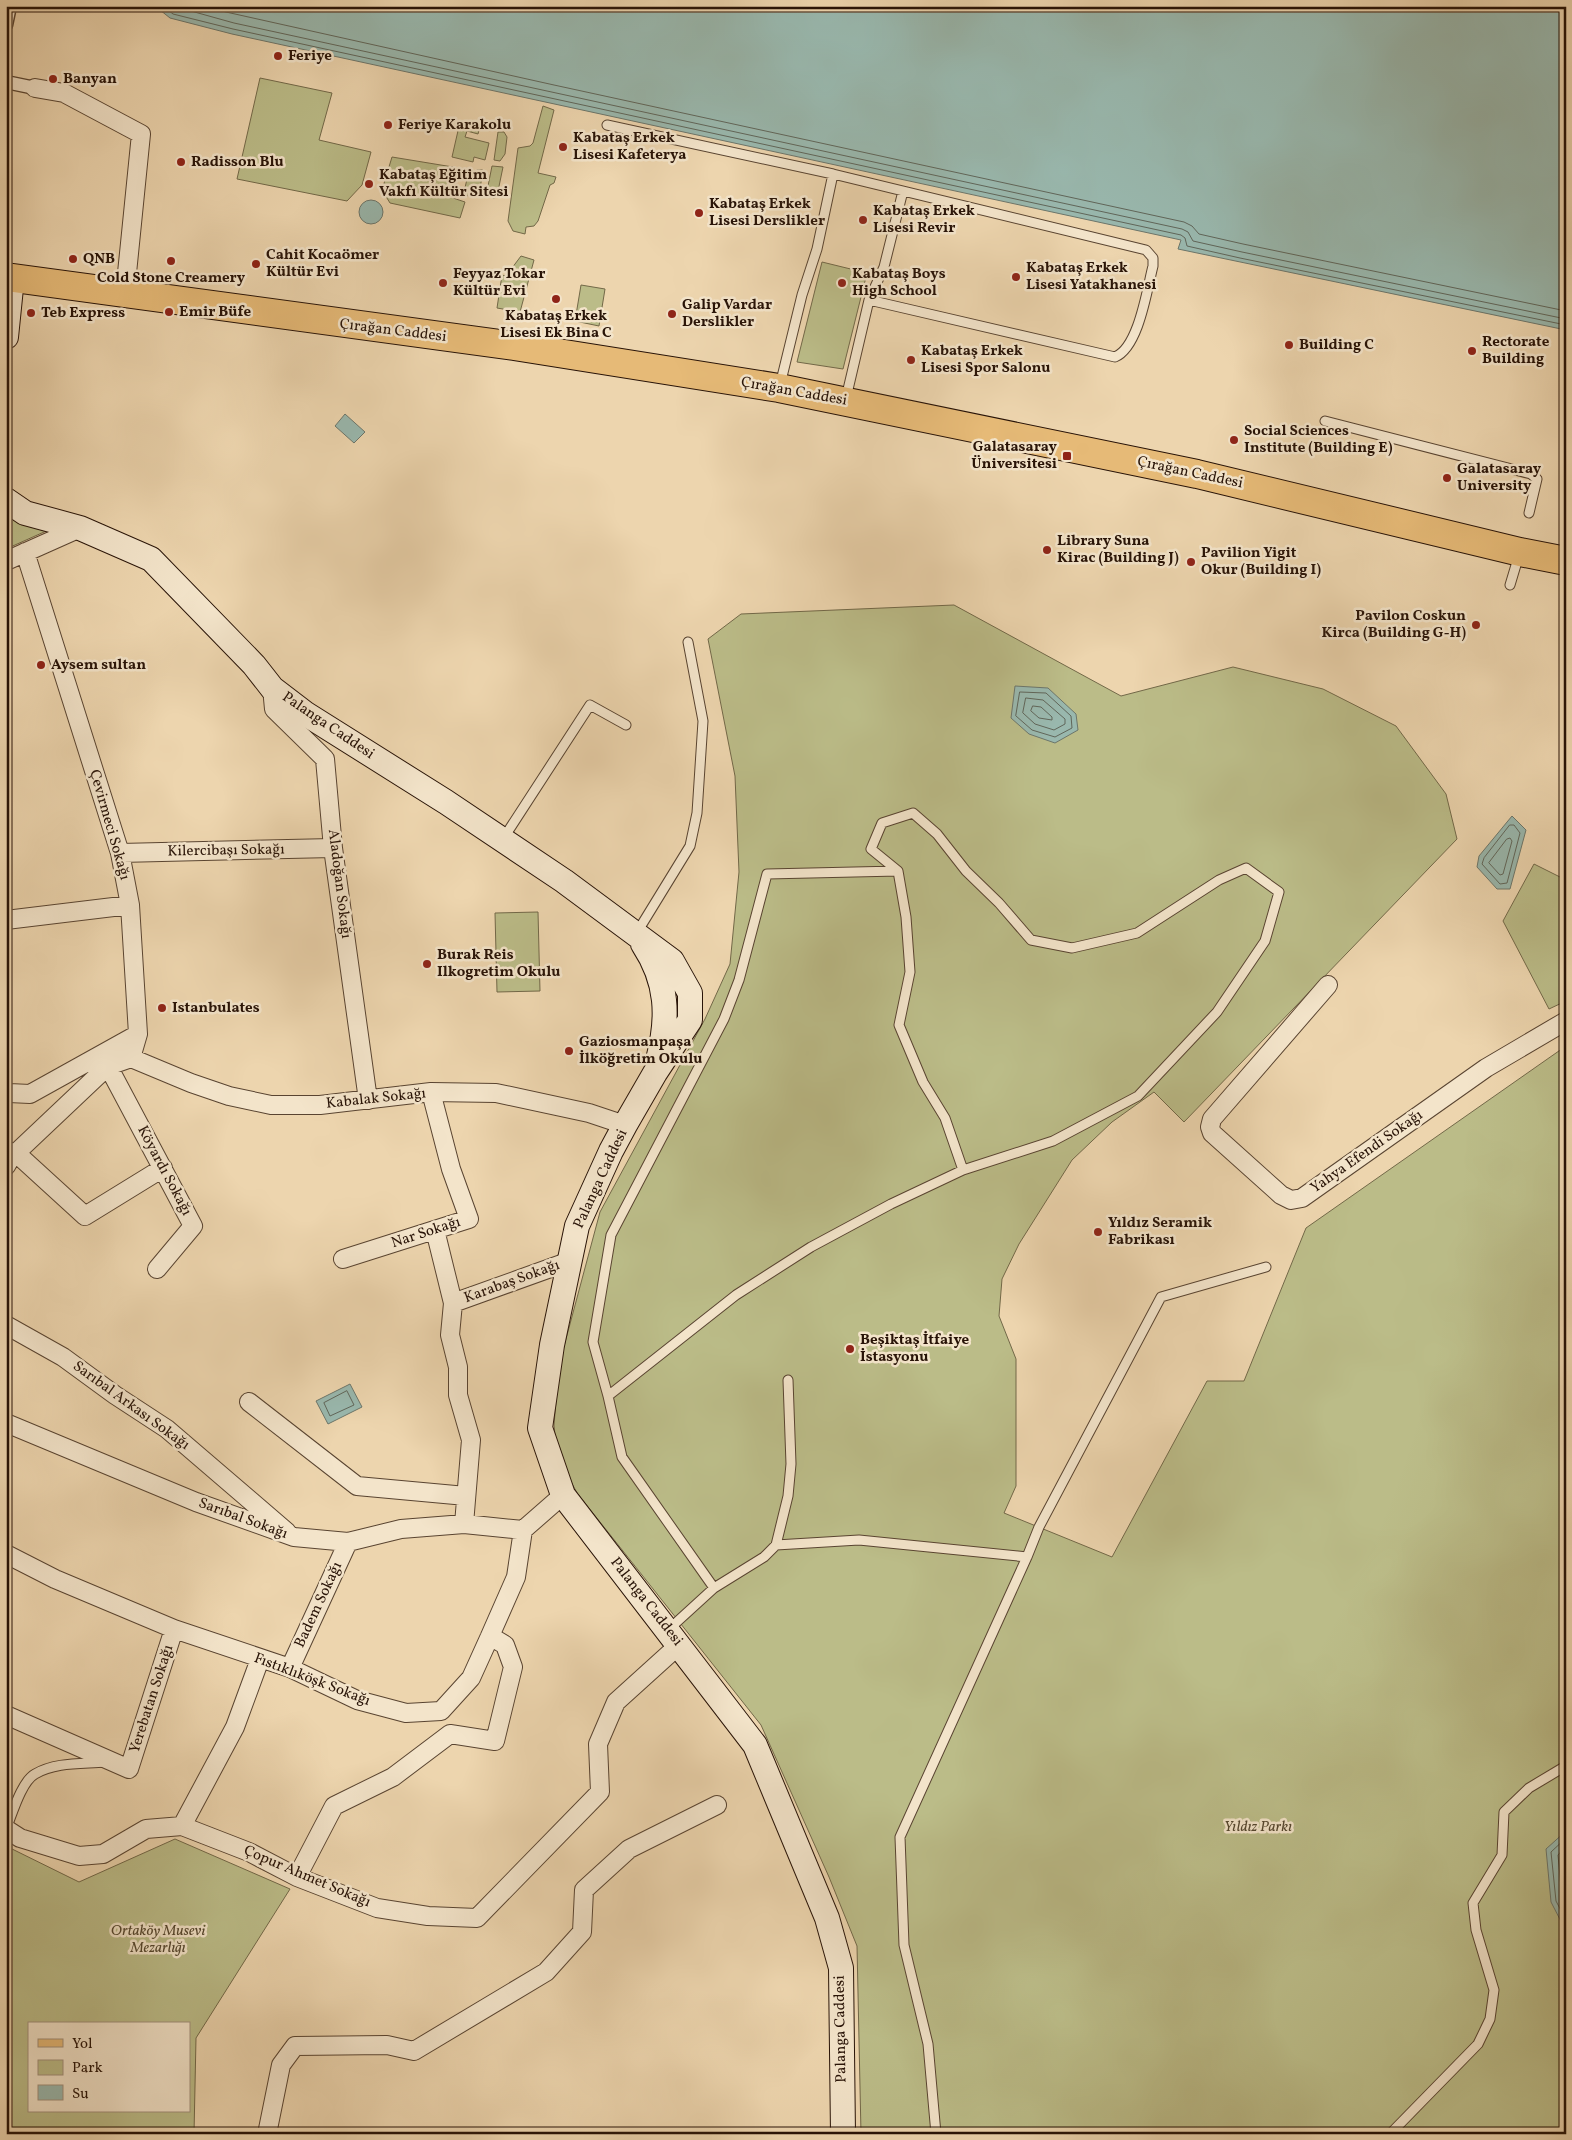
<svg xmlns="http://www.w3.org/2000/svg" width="1572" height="2140" font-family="Vollkorn,serif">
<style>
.green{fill:#bbbc88;stroke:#726848;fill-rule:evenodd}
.water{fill:#99b8ae;stroke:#6c766b}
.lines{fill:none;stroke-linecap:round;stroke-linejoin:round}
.shore{stroke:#60665a;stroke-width:1}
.stream{stroke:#6c766b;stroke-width:5.5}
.service-casing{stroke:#594431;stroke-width:11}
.pedestrian-casing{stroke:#594431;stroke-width:15}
.minor-casing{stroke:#594431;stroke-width:20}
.secondary-casing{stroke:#281307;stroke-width:26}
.primary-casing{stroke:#281307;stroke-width:30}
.service{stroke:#f3e4ca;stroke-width:9}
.pedestrian{stroke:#f3e4ca;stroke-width:12}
.minor{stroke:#f3e4ca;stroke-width:18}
.secondary{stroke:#f3e4ca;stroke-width:24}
.primary{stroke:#e6ba77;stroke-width:28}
.poi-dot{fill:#8f2418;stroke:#f3e4ca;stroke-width:2}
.labels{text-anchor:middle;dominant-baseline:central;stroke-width:5;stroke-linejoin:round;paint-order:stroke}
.poi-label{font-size:15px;font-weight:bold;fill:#281307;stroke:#f3e4ca;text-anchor:start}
.street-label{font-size:15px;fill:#281307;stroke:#f3e4ca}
.park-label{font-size:15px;font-style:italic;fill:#54462e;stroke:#f3e4ca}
</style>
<rect width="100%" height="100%" fill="#edd5ae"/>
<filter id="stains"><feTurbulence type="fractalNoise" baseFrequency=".004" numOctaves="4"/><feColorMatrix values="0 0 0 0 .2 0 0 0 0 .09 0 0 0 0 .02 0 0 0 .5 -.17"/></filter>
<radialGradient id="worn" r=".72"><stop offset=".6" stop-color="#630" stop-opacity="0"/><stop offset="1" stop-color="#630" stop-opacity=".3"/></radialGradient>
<!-- green -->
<path class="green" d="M260 78 332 93 319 140 371 152 362 185 347 201 237 179Z
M543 106 554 110 538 173 556 177 554 183 550 185 538 221 534 226 526 227 525 234 513 231 508 221 518 148 530 146 533 143Z
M460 122 480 127 478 134 467 131 465 137 489 143 485 160 474 157 473 162 452 157Z
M498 132H504L507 137 505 154 500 161 494 160Z
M392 157 459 168 453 198 465 202 460 218 390 203 382 190Z
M492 166 503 167 497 196 494 198 486 196Z
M477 170H483L479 195 463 196 468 175Z
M521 256 534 260 520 312 497 308 502 275 506 276Z
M822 262 867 273 843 369 797 362Z
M581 285 605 289 599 326 575 321Z
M6 513 53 528 6 549Z
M954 605 1121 696 1233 667 1323 689 1396 726 1446 794 1457 839 1184 1122 1154 1092 1112 1122 1072 1160 1019 1244 1002 1279 999 1316 1016 1359V1486L1004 1513 1112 1557 1207 1381H1244L1306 1228 1566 1046V2134H861L857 1946 829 1877 761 1725 577 1493 557 1455 554 1425 559 1365 600 1212 705 1019 730 964 739 872 735 776 708 639 741 614Z
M1534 864 1566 880V1001L1549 1009 1503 921Z
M538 912 540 991 497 992 495 913Z
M175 1839 290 1889 196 2038 194 2134H6V1846L79 1882ZM29 2024H189V2111H29Z"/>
<!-- water -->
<path class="water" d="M155 6H1566V330L1178 249 1181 240 232 34 170 18Z
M359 212a12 12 0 1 1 24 0a12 12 0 1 1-24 0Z
M345 414 365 432 354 443 335 426Z
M1015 686 1048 688 1076 714 1078 730 1055 743 1029 734 1011 718Z
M1512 816 1526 830 1510 889H1497L1477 867 1479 856Z
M350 1384 362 1407 328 1424 316 1401Z
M1566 1831V1931L1551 1902 1546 1849Z"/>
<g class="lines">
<!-- shore -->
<path class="shore" d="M163 6 173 14 233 29 1181 235 1185 238 1187 246 1240 258 1566 325
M173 6 234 23 1182 229 1188 232 1193 241 1242 252 1566 319
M199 6 554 85 1184 222 1192 226 1199 234 1243 244 1566 311
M1020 692 1046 693 1071 716 1072 728 1055 737 1032 730 1016 716Z
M1026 698 1043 700 1065 719V724L1054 730 1035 724 1023 713Z
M1033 706 1041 707 1052 717V720L1039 718 1031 711Z
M1510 825H1514L1520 833 1507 883 1500 884 1482 864 1484 858Z
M1507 839 1510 838 1512 841 1503 874 1500 875 1489 863Z
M347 1391 354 1405 330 1416 324 1403Z
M1566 1838 1551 1852 1556 1901 1566 1920
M1566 1846 1558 1855 1562 1899 1566 1906"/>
<!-- stream -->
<path class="stream" d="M1562 2134 1566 2130"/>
<!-- service casing -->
<g class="service-casing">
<path id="service" d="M607 125 833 174 1146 250 1153 258V266C1147 289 1139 347 1115 357L869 300
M780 385 802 295 817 249 833 174
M846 398 869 300 884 267 903 191
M1325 421 1531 474 1537 479 1529 513
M1510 585 1516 565
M503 839 590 705 626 725
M636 934 690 846 697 813 703 721 688 642
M608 1396 593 1342 611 1235 724 1019 739 980 767 874 898 871
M776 1545 788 1496 791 1464 788 1380
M1027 1557 1039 1527 1161 1297 1266 1267
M714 1588 622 1457 608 1396 736 1295 811 1247 891 1204 963 1170 1053 1141 1138 1096 1217 1012 1265 941 1279 892 1246 868 1219 880 1137 933 1072 948 1031 940 999 903 966 871 937 834 913 813 882 823 871 849 898 871 906 917 910 972 899 1025 923 1082 945 1118 963 1170
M668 1630 714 1588 764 1557 776 1545 859 1540 1027 1557 900 1837 904 1945 928 2044 936 2134
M6 1829C12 1815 21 1782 35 1774 55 1762 82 1764 105 1762
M1390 2134 1478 2044 1490 2019 1494 1990 1476 1930 1473 1903 1502 1855 1504 1812 1529 1788 1564 1767 1566 1764"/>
</g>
<!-- pedestrian casing -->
<g class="pedestrian-casing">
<path id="pedestrian" d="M6 25 10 6
M6 82 35 88"/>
</g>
<!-- minor casing -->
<g class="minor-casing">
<path id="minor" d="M35 88 64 93 141 134 125 293
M6 561 80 528
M272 688 274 709 325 759 333 848 368 1100
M120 853 333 848
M6 920 130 905
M1328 985 1212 1119 1210 1127 1212 1133 1281 1195 1291 1200 1302 1198 1486 1068 1566 1021
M131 1058 191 1083 229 1096 271 1105H320L431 1092 496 1093 589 1113 625 1125
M108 1066 193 1226 157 1269
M6 1091 9 1093 30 1094 138 1034
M16 1153 85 1216 163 1168
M6 1166 14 1152 16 1153 108 1066 131 1058 138 1034 130 905 120 853 25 552
M435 1230 453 1303 450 1335 458 1367V1395L471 1440 464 1524
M343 1259 469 1219 451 1169 431 1092
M453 1303 570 1261
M6 1325 63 1357 115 1395 167 1429 287 1532
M249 1402 357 1486 466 1496
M6 1423 196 1502 294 1537 348 1542 401 1529 464 1524 523 1530
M6 1554 55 1579 174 1629 290 1668 357 1700 406 1713 441 1711 471 1678 490 1636 516 1577 523 1530 563 1495
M290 1668 348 1542
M6 1715 129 1769 174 1629
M182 1826 235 1727 260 1659
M6 1829 20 1838 79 1856 103 1854 146 1829 182 1826 249 1852 297 1877 377 1908 428 1916 477 1918 600 1792 598 1744 616 1702 679 1645
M297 1877 334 1806 393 1777 450 1734 495 1741 513 1667 505 1645 490 1636
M267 2134 281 2065 295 2046 387 2045 414 2051 546 1972 582 1932 584 1890 629 1849 717 1805"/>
</g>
<!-- secondary casing -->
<g class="secondary-casing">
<path id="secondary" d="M6 337 12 278
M6 500 25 513 80 528 151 559 254 665 272 688 306 714 446 802 564 881 672 961 690 993V1020L655 1073 625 1125 611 1151 577 1226 552 1345 540 1428 563 1495 755 1745 827 1918 841 1968 843 2134
M643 944C668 982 669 1017 658 1060"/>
</g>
<!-- primary casing -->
<g class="primary-casing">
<path id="primary" d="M6 277 514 346 779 388 1197 474 1520 552 1566 561"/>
</g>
<!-- service -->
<use href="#service" class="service"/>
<!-- pedestrian -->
<use href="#pedestrian" class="pedestrian"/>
<!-- minor -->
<use href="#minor" class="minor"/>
<!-- secondary -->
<use href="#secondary" class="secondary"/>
<!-- primary -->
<use href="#primary" class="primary"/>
</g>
<!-- markers -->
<g class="poi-dot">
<circle cx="278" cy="56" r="5"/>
<circle cx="53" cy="79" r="5"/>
<circle cx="388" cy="125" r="5"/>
<circle cx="563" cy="147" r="5"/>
<circle cx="181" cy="162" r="5"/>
<circle cx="369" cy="184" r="5"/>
<circle cx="699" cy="213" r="5"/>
<circle cx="863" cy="220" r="5"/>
<circle cx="73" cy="259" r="5"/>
<circle cx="171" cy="261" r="5"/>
<circle cx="256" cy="264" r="5"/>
<circle cx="1016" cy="277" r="5"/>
<circle cx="443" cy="283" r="5"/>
<circle cx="842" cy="283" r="5"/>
<circle cx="556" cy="299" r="5"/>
<circle cx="169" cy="312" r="5"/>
<circle cx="31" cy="313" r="5"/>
<circle cx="672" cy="314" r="5"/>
<circle cx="1289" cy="345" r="5"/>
<circle cx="1472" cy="351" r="5"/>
<circle cx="911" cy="360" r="5"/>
<circle cx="1234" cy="440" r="5"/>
<rect x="1062" y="451" width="10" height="10" rx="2.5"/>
<circle cx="1447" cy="478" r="5"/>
<circle cx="1047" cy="550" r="5"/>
<circle cx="1191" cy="562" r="5"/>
<circle cx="1476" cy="625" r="5"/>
<circle cx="41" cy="665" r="5"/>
<circle cx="427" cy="964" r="5"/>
<circle cx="162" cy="1008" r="5"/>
<circle cx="569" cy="1051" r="5"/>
<circle cx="1098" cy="1232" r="5"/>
<circle cx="850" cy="1349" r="5"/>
</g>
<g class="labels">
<!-- poi labels -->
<g class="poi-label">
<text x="288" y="56">Feriye</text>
<text x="63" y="79">Banyan</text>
<text x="398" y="125">Feriye Karakolu</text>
<text x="573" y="138">Kabataş Erkek<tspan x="573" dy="17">Lisesi Kafeterya</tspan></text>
<text x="191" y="162">Radisson Blu</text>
<text x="379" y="175">Kabataş Eğitim<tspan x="379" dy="17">Vakfı Kültür Sitesi</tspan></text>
<text x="709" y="204">Kabataş Erkek<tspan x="709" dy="17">Lisesi Derslikler</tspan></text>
<text x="873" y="211">Kabataş Erkek<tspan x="873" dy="17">Lisesi Revir</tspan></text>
<text x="266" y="255">Cahit Kocaömer<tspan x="266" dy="17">Kültür Evi</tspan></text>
<text x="83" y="259">QNB</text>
<text x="1026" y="268">Kabataş Erkek<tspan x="1026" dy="17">Lisesi Yatakhanesi</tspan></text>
<text x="453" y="274">Feyyaz Tokar<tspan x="453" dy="17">Kültür Evi</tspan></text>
<text x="852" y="274">Kabataş Boys<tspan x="852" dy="17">High School</tspan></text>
<text x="171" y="278" text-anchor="middle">Cold Stone Creamery</text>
<text x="682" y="305">Galip Vardar<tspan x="682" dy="17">Derslikler</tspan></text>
<text x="179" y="312">Emir Büfe</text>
<text x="41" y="313">Teb Express</text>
<text x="556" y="316" text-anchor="middle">Kabataş Erkek<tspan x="556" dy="17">Lisesi Ek Bina C</tspan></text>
<text x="1482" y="342">Rectorate<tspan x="1482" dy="17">Building</tspan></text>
<text x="1299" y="345">Building C</text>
<text x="921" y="351">Kabataş Erkek<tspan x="921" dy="17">Lisesi Spor Salonu</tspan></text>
<text x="1244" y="431">Social Sciences<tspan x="1244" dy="17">Institute (Building E)</tspan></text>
<text x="1057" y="447" text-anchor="end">Galatasaray<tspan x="1057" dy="17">Üniversitesi</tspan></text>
<text x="1457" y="469">Galatasaray<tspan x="1457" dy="17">University</tspan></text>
<text x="1057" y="541">Library Suna<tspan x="1057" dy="17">Kirac (Building J)</tspan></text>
<text x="1201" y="553">Pavilion Yigit<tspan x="1201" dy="17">Okur (Building I)</tspan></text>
<text x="1466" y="616" text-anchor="end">Pavilon Coskun<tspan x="1466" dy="17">Kirca (Building G-H)</tspan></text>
<text x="51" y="665">Aysem sultan</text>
<text x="437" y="955">Burak Reis<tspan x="437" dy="17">Ilkogretim Okulu</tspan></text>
<text x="172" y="1008">Istanbulates</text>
<text x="579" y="1042">Gaziosmanpaşa<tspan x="579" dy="17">İlköğretim Okulu</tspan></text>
<text x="1108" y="1223">Yıldız Seramik<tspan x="1108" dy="17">Fabrikası</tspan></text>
<text x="860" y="1340">Beşiktaş İtfaiye<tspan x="860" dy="17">İstasyonu</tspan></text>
</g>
<!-- street labels -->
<g class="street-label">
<text transform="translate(393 331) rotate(7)">Çırağan Caddesi</text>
<text transform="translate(794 392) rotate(10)">Çırağan Caddesi</text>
<text transform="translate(1190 473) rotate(12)">Çırağan Caddesi</text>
<text transform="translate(328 726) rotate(34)">Palanga Caddesi</text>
<text transform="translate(109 825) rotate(74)">Çevirmeci Sokağı</text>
<text transform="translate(226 851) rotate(-1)">Kilercibaşı Sokağı</text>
<text transform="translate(339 884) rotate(83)">Aladoğan Sokağı</text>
<text transform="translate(376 1099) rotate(-6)">Kabalak Sokağı</text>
<text transform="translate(1367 1152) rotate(-35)">Yahya Efendi Sokağı</text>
<text transform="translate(164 1171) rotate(62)">Köyardı Sokağı</text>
<text transform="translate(601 1179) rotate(-65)">Palanga Caddesi</text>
<text transform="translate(426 1233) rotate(-18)">Nar Sokağı</text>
<text transform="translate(512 1282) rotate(-20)">Karabaş Sokağı</text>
<text transform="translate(131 1406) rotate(36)">Sarıbal Arkası Sokağı</text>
<text transform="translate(243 1519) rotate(20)">Sarıbal Sokağı</text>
<text transform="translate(646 1602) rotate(52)">Palanga Caddesi</text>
<text transform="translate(319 1605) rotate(-65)">Badem Sokağı</text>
<text transform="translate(312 1680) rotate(21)">Fıstıklıköşk Sokağı</text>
<text transform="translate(152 1699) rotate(-72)">Yerebatan Sokağı</text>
<text transform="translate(307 1877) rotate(23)">Çopur Ahmet Sokağı</text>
<text transform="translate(841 2029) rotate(-91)">Palanga Caddesi</text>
</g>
<!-- park labels -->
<g class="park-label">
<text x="1258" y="1827">Yıldız Parkı</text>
<text x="158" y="1931">Ortaköy Musevi<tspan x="158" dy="17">Mezarlığı</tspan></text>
</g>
</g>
<!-- margin -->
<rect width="1572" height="2140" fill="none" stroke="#edd5ae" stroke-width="25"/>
<rect x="8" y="8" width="1557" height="2125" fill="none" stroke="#281307" stroke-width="2.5"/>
<rect x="12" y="12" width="1547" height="2115" fill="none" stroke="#281307"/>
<!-- legend -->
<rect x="28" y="2022" width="162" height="90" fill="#f3e4ca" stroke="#a2907c"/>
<rect x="38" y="2039" width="25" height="8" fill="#e6ba77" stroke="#a2907c"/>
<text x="72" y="2048" font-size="15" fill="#281307">Yol</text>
<rect x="38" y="2060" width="25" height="15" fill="#bbbc88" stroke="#a2907c"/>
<text x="72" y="2072" font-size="15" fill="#281307">Park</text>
<rect x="38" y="2085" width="25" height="15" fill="#99b8ae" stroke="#a2907c"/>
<text x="72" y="2098" font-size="15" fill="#281307">Su</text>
<rect width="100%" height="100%" filter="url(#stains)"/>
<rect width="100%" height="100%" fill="url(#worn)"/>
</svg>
